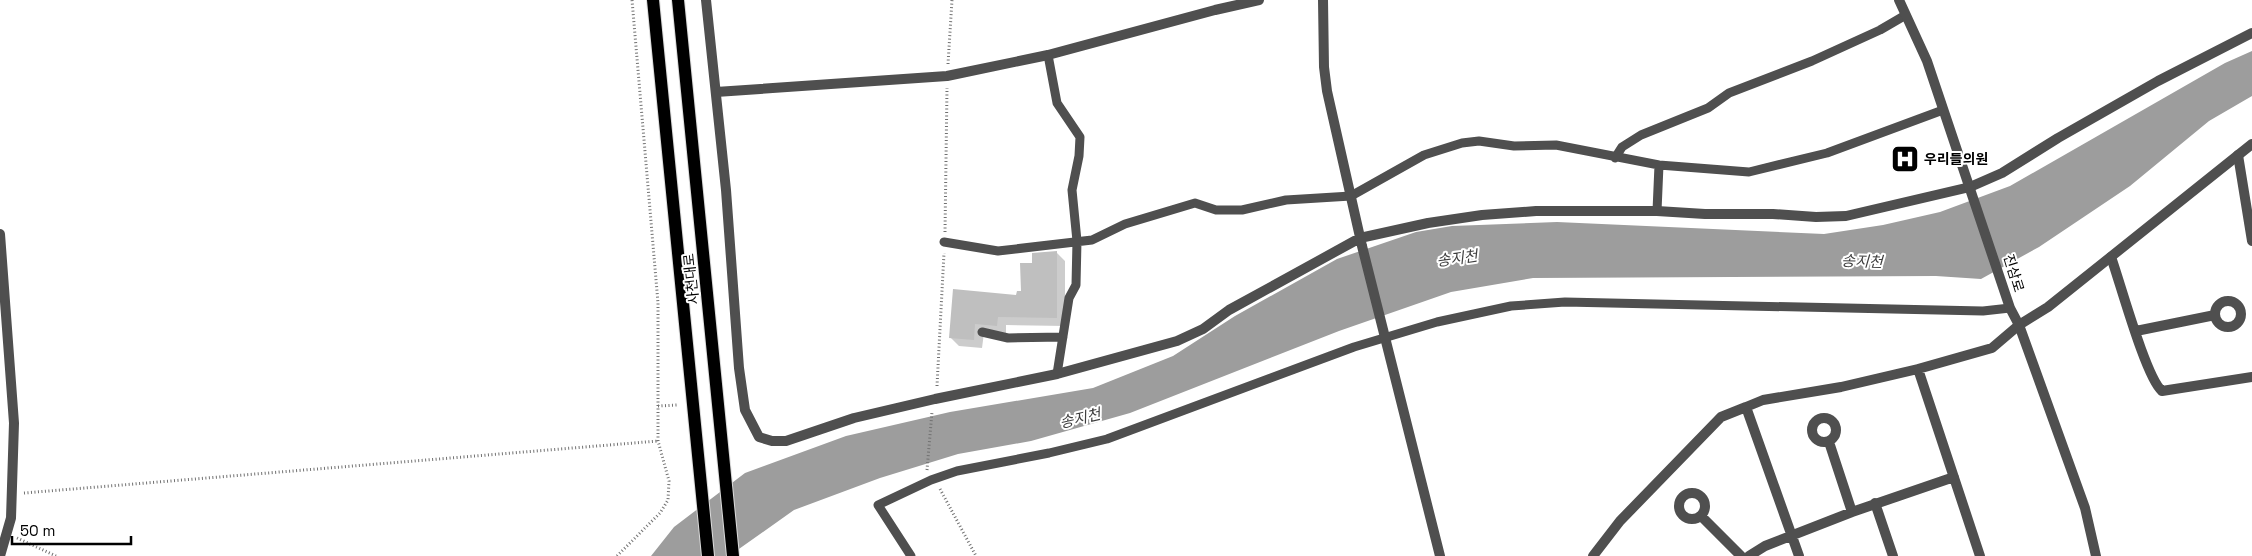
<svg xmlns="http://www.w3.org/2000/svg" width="2252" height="556" font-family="'Space Grotesk','Noto Sans KR',sans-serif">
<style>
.water{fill:#9d9d9d}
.shadow{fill:#0003}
.building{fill:#bfbfbf}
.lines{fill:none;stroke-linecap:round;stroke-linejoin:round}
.primary-casing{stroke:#dbdbdb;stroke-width:14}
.path{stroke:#717171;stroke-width:3;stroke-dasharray:1 2.5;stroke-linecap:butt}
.service{stroke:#4f4f4f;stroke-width:9}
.pedestrian{stroke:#4f4f4f;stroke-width:10}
.minor{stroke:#4f4f4f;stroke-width:10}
.tertiary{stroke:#4f4f4f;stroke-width:10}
.primary{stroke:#000;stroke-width:12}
.labels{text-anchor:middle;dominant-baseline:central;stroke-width:4;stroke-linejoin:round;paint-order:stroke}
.poi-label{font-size:14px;font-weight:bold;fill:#000;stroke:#fff;text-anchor:start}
.street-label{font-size:14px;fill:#000;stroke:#fff}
.water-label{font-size:15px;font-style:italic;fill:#3e3e3e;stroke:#fff}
</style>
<rect width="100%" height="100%" fill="#fff"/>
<!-- water -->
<path class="water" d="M2252 51V96L2209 121 2130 186 2039 247 1981 279 1936 276 1533 278 1451 292 1339 331 1130 413 1031 441 958 454 880 478 794 510 729 556H651L674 527 745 473 846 436 950 412 1093 388 1173 356 1235 316 1337 259 1416 232 1452 226 1557 222 1824 234 1883 225 1940 212 2010 186 2225 63Z"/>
<!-- shadow -->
<path class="shadow" d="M1056 252 1065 261V326L1006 325V335L984 333 982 348 959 346 950 337 1022 293 1033 264Z"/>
<!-- building -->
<path class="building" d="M1057 251V318L998 317 997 326 975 324 974 340 949 338 953 289 1016 295 1017 291H1021L1020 263H1032V253Z"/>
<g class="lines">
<!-- primary casing -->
<g class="primary-casing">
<path id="primary" d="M653 0 708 556
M678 0 733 556"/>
</g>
<!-- path -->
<path class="path" d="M948 64 952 0
M945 232 947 88
M937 386 944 253
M658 406 677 405
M927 470 932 412
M940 489 976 556
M24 493 658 441
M17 538 56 556
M617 556 660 513 668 500 669 481 658 441V303L632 0"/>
<!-- service -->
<path class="service" d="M1048 55 1057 103 1080 137 1079 156 1072 190 1077 241 1076 285 1069 298 1057 374
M1615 158 1622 147 1641 135 1708 108 1729 93 1812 61 1880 30 1904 16
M1657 211 1659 165
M944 242 998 251 1092 240 1125 224 1195 203 1216 210H1242L1286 200 1351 196 1424 155 1462 143 1479 141 1514 146 1556 145 1659 165 1749 172 1827 153 1943 110
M982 332 1008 338 1063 337
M911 556 878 505 931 480 957 471 1049 453 1107 439 1354 347 1437 322 1511 306 1565 302 1983 311 2010 308"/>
<!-- pedestrian -->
<path class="pedestrian" d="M2238 155 2252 241"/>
<!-- minor -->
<path class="minor" d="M706 0 726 190 739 368 745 410 759 437 772 441H786L854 418 935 399 1057 374 1177 341 1203 329 1229 310 1360 238 1428 223 1482 215 1536 211H1657L1705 214H1773L1816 217 1846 216 1970 187 2002 173 2058 138 2158 81 2252 33
M1323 0 1324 67 1327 91 1362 246 1440 556
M716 92 947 76 1048 55 1215 10 1259 0
M0 234 14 423 11 518 0 556
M2111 257C2120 282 2146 378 2162 391L2252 377
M2215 314a13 13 0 1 1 26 0a13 13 0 1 1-26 0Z
M2136 331 2215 315
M1918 369 1992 348 2019 325
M1812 430a12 12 0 1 1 24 0a12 12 0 1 1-24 0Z
M1829 442 1852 512
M1679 506a13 13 0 1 1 26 0a13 13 0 1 1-26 0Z
M1875 503 1893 556
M1701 516 1741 556
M1593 556 1620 521 1721 417 1746 407
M1749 556 1765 546 1852 512 1954 477
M1799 556 1746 407 1763 400 1841 387 1918 369 1980 556"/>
<!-- tertiary -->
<path class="tertiary" d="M1899 0 1927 61 2010 308 2019 325 2085 508 2096 556
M2019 325 2048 307 2252 144"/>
<!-- primary -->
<use href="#primary" class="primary"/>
</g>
<!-- icons -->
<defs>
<g id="hospital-square" transform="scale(1.4375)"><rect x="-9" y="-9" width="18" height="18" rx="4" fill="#000" stroke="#fff"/><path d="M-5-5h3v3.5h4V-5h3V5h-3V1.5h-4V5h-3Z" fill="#fff"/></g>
</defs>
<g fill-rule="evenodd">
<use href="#hospital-square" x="1905" y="159"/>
</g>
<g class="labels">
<!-- poi labels -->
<g class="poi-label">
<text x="1924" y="159">우리들의원</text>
</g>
<!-- street labels -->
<g class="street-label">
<text transform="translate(2014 273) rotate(73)">진삼로</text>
<text transform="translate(691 279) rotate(-96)">사천대로</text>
</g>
<!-- water labels -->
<g class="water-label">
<text transform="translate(1457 258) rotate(-8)">송지천</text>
<text transform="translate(1862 261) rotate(2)">송지천</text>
<text transform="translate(1080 418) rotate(-13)">송지천</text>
</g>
</g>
<!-- scale -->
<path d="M12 536v8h119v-8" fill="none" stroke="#000000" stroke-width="2.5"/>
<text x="20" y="536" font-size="15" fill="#000000" stroke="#ffffff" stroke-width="4" paint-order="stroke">50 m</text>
</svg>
